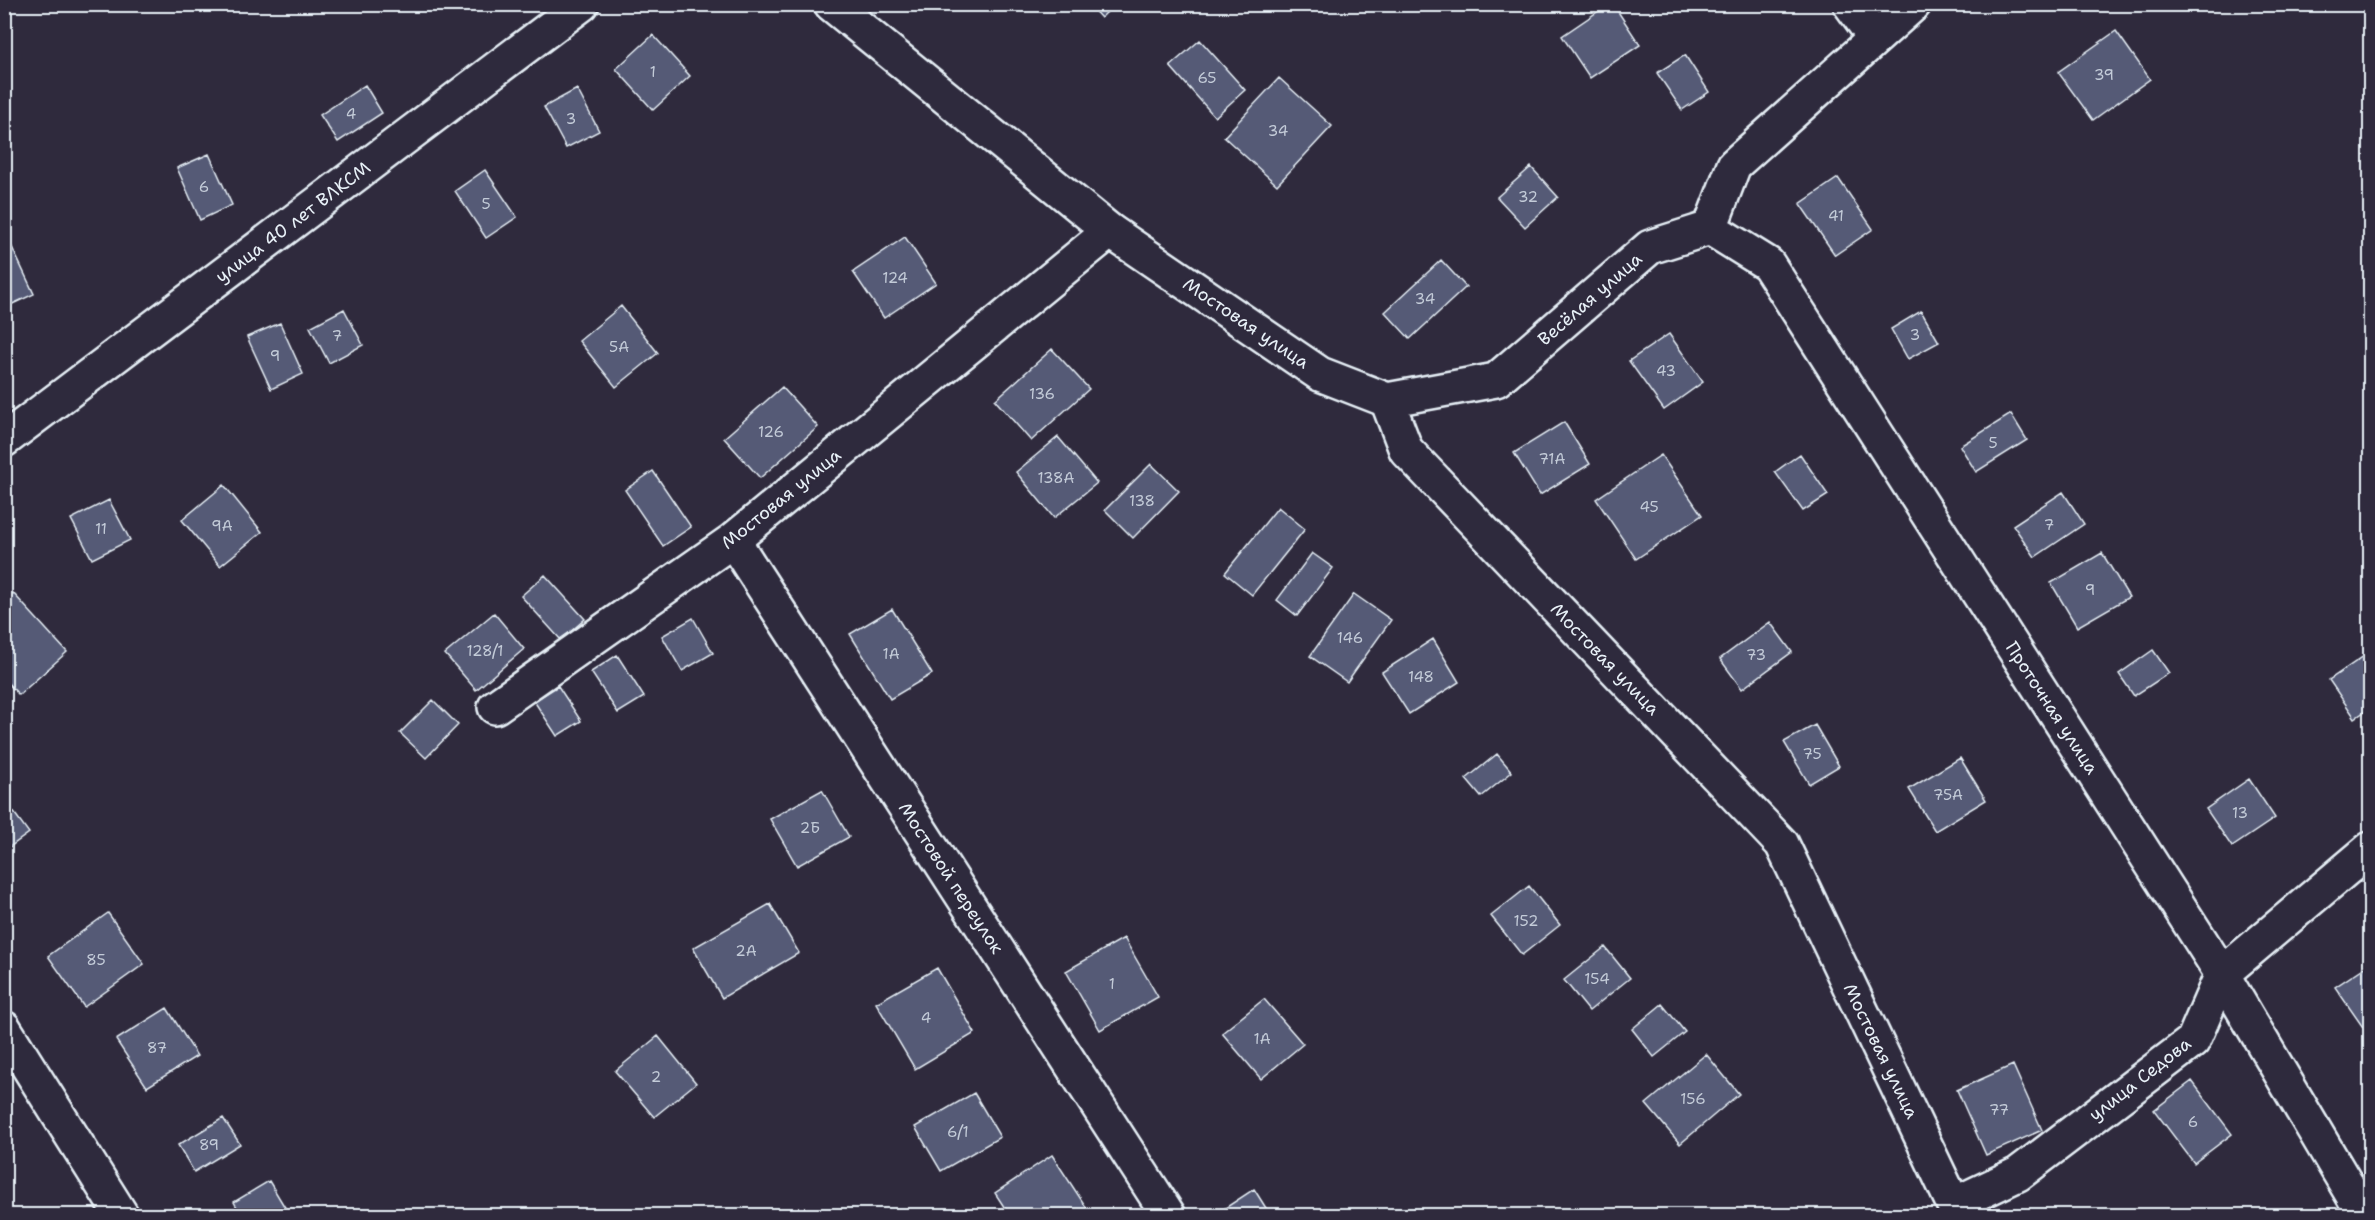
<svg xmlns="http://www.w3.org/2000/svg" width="2375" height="1220" font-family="'Shantell Sans',sans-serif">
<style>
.building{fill:#555a76;stroke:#e8f1f8;stroke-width:1.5}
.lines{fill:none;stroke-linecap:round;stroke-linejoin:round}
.street-casing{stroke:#e8f1f8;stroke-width:38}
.secondary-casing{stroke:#e8f1f8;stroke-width:38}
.street{stroke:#2f2a3d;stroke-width:33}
.secondary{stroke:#2f2a3d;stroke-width:33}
.labels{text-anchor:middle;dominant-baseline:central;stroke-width:4.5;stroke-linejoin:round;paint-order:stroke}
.number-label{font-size:15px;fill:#c3cbd8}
.street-label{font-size:18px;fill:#e8f1f8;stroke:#2f2a3d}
</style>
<rect width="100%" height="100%" fill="#2f2a3d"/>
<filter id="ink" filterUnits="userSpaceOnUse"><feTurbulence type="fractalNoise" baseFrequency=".0167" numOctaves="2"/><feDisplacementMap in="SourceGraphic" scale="12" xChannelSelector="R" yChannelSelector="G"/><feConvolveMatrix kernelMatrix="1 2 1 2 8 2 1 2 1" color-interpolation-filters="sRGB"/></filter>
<g filter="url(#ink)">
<!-- building -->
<path class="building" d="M1088 4H1115L1101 18Z
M1609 4H1613L1640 45 1590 78 1562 36Z
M2116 31 2150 79 2093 120 2058 72Z
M653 35 690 76 653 110 616 69Z
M1200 40 1245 90 1215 117 1170 66Z
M1685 55 1709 92 1682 110 1657 73Z
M1279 78 1332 126 1277 185 1224 137Z
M365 85 382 113 338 142 320 115Z
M577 89 599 131 566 148 544 107Z
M209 154 232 205 200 220 177 168Z
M1531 167 1558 197 1525 227 1497 197Z
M485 170 517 217 486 238 455 191Z
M1838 178 1873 229 1835 255 1800 204Z
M905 237 936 283 884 318 853 272Z
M10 243 34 294 4 308V245Z
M1441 260 1466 287 1410 339 1385 312Z
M621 306 658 353 616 387 579 341Z
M344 309 363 345 329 363 310 327Z
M1921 311 1939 342 1908 359 1891 329Z
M280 323 303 374 271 389 247 337Z
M1669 334 1703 382 1664 410 1629 361Z
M1052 349 1089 389 1031 441 995 400Z
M782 387 818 427 760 478 724 438Z
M2011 414 2027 440 1976 472 1960 446Z
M1564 422 1590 464 1540 495 1514 453Z
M1058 437 1097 483 1054 518 1016 472Z
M1800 454 1828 495 1803 511 1775 472Z
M1661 455 1702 515 1636 559 1596 499Z
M1151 464 1179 491 1133 538 1105 510Z
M653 471 691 527 663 546 625 490Z
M224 485 262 532 220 566 182 520Z
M2063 492 2084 524 2035 557 2013 525Z
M109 500 130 540 92 559 71 519Z
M1278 507 1305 529 1252 595 1225 573Z
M1312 553 1333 568 1297 616 1277 600Z
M2102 553 2129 597 2077 627 2051 583Z
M545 575 585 619 561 640 521 596Z
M13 593 67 652 19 695 4 679V600Z
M1354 594 1391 620 1347 682 1310 656Z
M892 609 932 674 890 699 850 634Z
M494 613 524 649 476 690 445 654Z
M693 618 713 653 682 671 662 636Z
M1770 622 1792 652 1742 689 1720 659Z
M1433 639 1459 682 1409 714 1382 672Z
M2153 650 2169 673 2134 696 2119 674Z
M2370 652V708L2355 718 2329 680Z
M617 655 644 697 618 713 591 672Z
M558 686 581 721 557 736 534 701Z
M433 700 458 725 426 758 400 733Z
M1815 725 1839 766 1809 784 1784 742Z
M1497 754 1512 772 1481 797 1466 779Z
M1960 758 1986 800 1935 831 1909 789Z
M2249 779 2275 818 2232 847 2206 809Z
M822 790 849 837 797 866 770 819Z
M4 799 29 833 4 851Z
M1529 886 1560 925 1522 955 1491 916Z
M770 904 799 953 722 998 693 948Z
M108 913 144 964 84 1007 48 956Z
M1124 938 1158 997 1100 1030 1066 971Z
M1605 947 1630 978 1589 1011 1564 980Z
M2365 967 2370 975V1031L2367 1033 2335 987Z
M937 968 975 1033 915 1069 876 1003Z
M1264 999 1303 1044 1261 1079 1222 1033Z
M1662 1004 1685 1032 1654 1057 1632 1029Z
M167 1008 197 1056 147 1087 116 1040Z
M658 1036 696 1083 654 1117 615 1071Z
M1706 1054 1739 1094 1680 1144 1646 1104Z
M2013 1065 2042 1130 1986 1155 1957 1090Z
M2192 1081 2232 1134 2194 1163 2154 1110Z
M974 1093 1000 1137 941 1171 915 1127Z
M223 1118 240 1144 194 1172 178 1145Z
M1052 1155 1088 1210 1079 1216H1010L995 1193Z
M269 1181 289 1214 242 1216 234 1202Z
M1254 1189 1271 1216H1213Z"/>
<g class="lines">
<!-- street casing -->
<g class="street-casing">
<path id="street" d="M1850 4 1875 38
M1710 228 1734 165 1914 4
M1387 400 1406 450 1782 844 1959 1216
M733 540 1169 1216
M495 707 733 540 1110 231
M4 1028 122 1216
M1955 1204 2018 1174 2193 1041 2222 974 2370 849"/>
</g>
<!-- secondary casing -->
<g class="secondary-casing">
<path id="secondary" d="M831 4 1110 231 1320 374 1387 400 1496 380 1650 247 1710 228 1768 264 2222 974 2365 1216
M4 440 582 4"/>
</g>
<!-- street -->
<use href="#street" class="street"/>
<!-- secondary -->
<use href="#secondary" class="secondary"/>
</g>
</g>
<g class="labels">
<!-- number labels -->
<g class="number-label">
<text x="653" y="72">1</text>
<text x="2104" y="75">39</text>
<text x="1207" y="78">65</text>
<text x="351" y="114">4</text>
<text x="571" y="119">3</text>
<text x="1278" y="131">34</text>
<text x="204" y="187">6</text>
<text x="1528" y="197">32</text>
<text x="486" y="204">5</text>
<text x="1836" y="216">41</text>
<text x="895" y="278">124</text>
<text x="1425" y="299">34</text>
<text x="1915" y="335">3</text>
<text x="337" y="336">7</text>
<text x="619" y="347">5А</text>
<text x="275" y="356">9</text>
<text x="1666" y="371">43</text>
<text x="1042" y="394">136</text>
<text x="771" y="432">126</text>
<text x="1993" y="443">5</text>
<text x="1552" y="459">71А</text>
<text x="1056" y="478">138А</text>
<text x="1142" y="501">138</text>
<text x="1649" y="507">45</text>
<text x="2049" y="525">7</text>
<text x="222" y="526">9А</text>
<text x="101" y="529">11</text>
<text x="2090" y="590">9</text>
<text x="1350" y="638">146</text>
<text x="485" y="651">128/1</text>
<text x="891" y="654">1А</text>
<text x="1756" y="655">73</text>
<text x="1421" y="677">148</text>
<text x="1812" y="754">75</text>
<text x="1948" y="795">75А</text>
<text x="2240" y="813">13</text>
<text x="810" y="828">2Б</text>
<text x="1526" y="921">152</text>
<text x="746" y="951">2А</text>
<text x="96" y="960">85</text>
<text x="1597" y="979">154</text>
<text x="1112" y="984">1</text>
<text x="926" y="1018">4</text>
<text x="1262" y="1039">1А</text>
<text x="157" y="1048">87</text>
<text x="656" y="1077">2</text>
<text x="1693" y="1099">156</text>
<text x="1999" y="1110">77</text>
<text x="2193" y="1122">6</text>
<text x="958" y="1132">6/1</text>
<text x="209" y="1145">89</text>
</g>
<!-- street labels -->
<g class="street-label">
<text transform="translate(293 222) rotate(-37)">улица 40 лет ВЛКСМ</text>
<text transform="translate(1590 299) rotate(-41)">Весёлая улица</text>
<text transform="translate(1246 323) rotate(34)">Мостовая улица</text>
<text transform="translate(781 499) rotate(-39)">Мостовая улица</text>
<text transform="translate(1605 659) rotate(46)">Мостовая улица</text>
<text transform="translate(2052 708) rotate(57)">Проточная улица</text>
<text transform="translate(951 878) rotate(57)">Мостовой переулок</text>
<text transform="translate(1881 1051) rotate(64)">Мостовая улица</text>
<text transform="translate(2140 1079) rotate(-38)">улица Седова</text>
</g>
</g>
<!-- margin -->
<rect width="2375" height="1220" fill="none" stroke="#2f2a3d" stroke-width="24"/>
<rect x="12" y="12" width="2351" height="1196" fill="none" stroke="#e8f1f8" stroke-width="2" filter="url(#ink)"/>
</svg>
